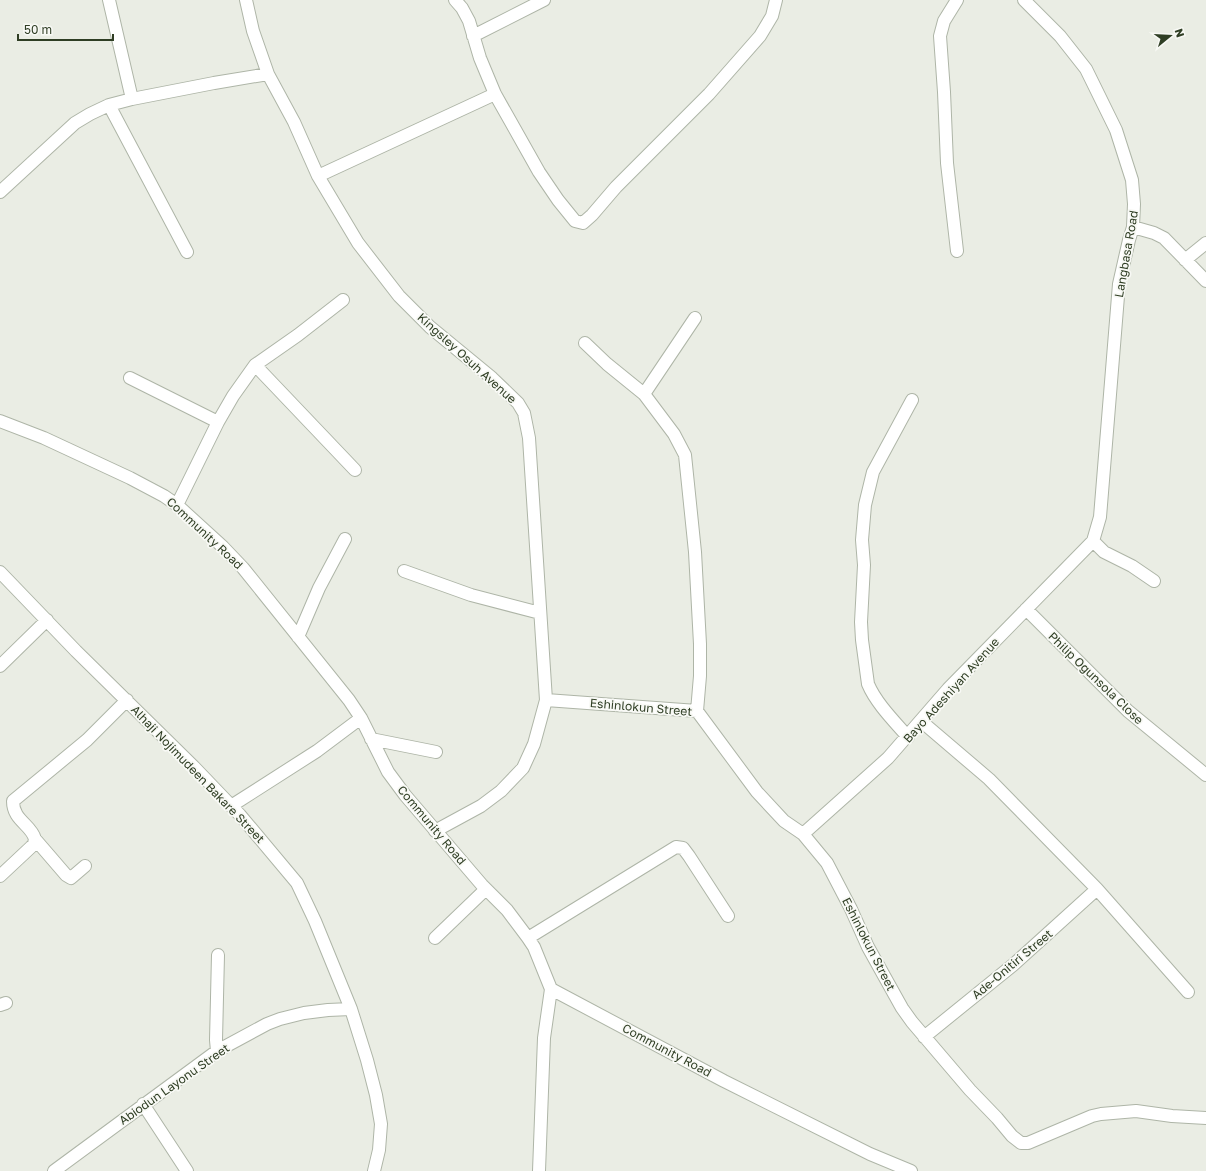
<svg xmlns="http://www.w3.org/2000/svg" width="1206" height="1171" font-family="'Golos Text',sans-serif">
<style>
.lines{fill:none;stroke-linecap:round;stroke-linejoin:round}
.minor-casing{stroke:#aeb5a7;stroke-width:14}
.minor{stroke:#fff;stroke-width:12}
.labels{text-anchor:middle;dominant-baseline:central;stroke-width:3.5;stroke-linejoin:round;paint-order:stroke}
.street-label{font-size:12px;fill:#2f3e24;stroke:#f8f9f5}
</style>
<rect width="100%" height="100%" fill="#eaede4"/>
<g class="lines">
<!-- minor casing -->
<g class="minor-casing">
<path id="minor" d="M109 0 132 99
M246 0 253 31 268 74 294 122 318 176 358 243 399 296 430 327 492 378 518 403 524 413 529 438 546 700 534 744 523 768 501 791 481 806 435 831
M455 0 462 8 469 21 480 58 495 94 539 172 558 200 575 221 583 223 592 215 616 187 709 94 760 36 772 16 776 0
M473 36 544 0
M109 105 187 252
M318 176 495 94
M0 192 75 123 90 114 109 105 132 99 214 83 268 74
M1133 227 1154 233 1164 238 1206 281
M957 251 947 163 944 92 940 36 944 21 957 0
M1185 260 1206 243
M585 343 607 364 644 394 674 434 685 455 695 552 700 644V676L697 711
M255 365 355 470
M130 378 218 422
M644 394 695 318
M0 421 44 438 130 478 164 496 177 505 223 547 243 568 349 700 361 718 388 772 405 795 482 885 507 910 528 938 534 947 551 989 724 1081 870 1154 911 1171
M177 505 218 422 233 396 255 365 298 335 343 300
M1093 541 1104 552 1132 566 1154 581
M404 571 471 595 540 613
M0 572 76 651 194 767 240 815 297 883 315 921 351 1009 367 1060 376 1095 381 1124 379 1150 374 1171
M1026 609 1128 711 1206 775
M298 637 319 588 345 539
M0 666 47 620
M546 700 697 711 757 792 784 821 803 834 827 863 851 909 868 947 902 1008 912 1022 970 1090 997 1118 1012 1136 1021 1143H1028L1092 1116 1101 1114 1136 1111 1172 1116 1206 1118
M921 721 989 779 1097 889 1188 992
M908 737C894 721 876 703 868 684L862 640 861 622 864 565 862 540 865 505 873 472 912 400
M371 739 436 752
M231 806 317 751 361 718
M803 834 888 758 948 689 1093 541 1100 517 1119 284 1129 240 1133 227 1134 204 1132 180 1116 130 1086 69 1060 36 1024 0
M35 839 66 875 71 878 85 866
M0 876 31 847 34 844 35 839C31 824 13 821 13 801L87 740 127 700
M435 938 486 889
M528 938 676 847 683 848 689 856 728 916
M0 1005 6 1003
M924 1037 1013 965 1097 889
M217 1051 216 1040 218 955
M143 1104 187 1171
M54 1171 217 1051 267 1024 280 1019 304 1013 328 1010 351 1009
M539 1171 544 1038 551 989"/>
</g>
<!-- minor -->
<use href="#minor" class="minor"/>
</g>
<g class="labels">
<!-- street labels -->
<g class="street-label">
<text transform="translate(1126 254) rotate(-80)">Langbasa Road</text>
<text transform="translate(467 358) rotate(42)">Kingsley Osuh Avenue</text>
<text transform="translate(205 533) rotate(43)">Community Road</text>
<text transform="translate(1096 678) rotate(44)">Philip Ogunsola Close</text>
<text transform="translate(951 690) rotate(-48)">Bayo Adeshiyan Avenue</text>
<text transform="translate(641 707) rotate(5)">Eshinlokun Street</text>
<text transform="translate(198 774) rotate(46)">Alhaji Nojimudeen Bakare Street</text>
<text transform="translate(432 825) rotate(50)">Community Road</text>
<text transform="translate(869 944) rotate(63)">Eshinlokun Street</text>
<text transform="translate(1012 964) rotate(-40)">Ade-Onitiri Street</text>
<text transform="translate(667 1050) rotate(28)">Community Road</text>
<text transform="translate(174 1084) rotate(-35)">Abiodun Layonu Street</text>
</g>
</g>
<!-- north arrow -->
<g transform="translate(1170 36) rotate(72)" stroke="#f8f9f5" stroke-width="3" paint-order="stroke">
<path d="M0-3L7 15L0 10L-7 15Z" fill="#2f3e24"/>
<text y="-6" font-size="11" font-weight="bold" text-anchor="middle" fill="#2f3e24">N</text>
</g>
<!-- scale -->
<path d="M18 34v6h95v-6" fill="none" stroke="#2f3e24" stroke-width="2"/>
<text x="24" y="34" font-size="12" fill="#2f3e24" stroke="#f8f9f5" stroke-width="3" paint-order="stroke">50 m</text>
</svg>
